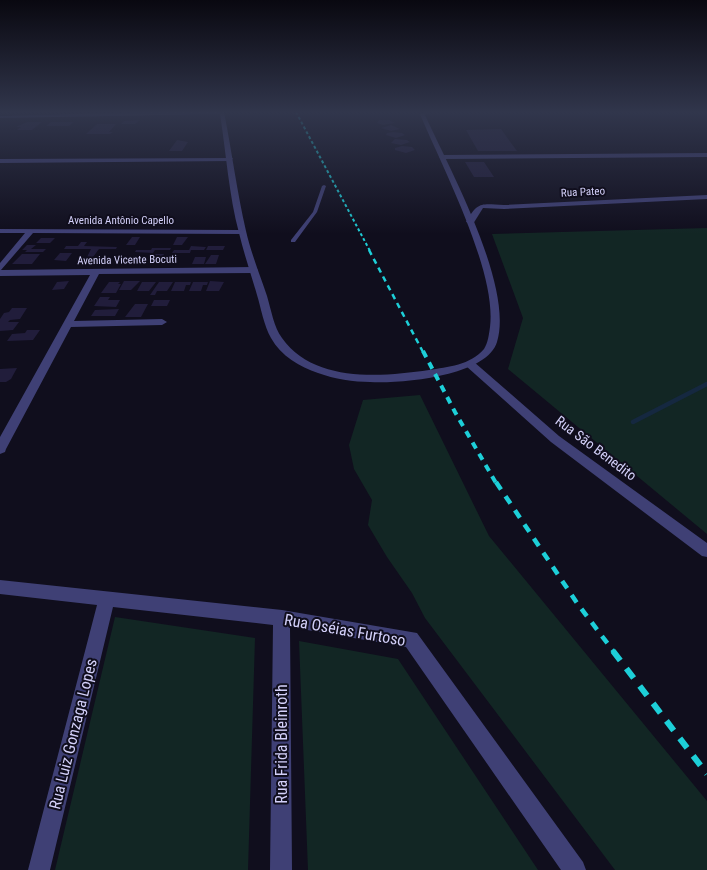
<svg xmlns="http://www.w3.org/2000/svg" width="707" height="870" font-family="'Roboto Condensed',sans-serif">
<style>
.green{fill:#122624}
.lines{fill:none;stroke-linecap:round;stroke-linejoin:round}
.stream{stroke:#152840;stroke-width:4.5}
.building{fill:#211d3b}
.service{fill:#3f4075;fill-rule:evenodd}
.minor{fill:#3f4075;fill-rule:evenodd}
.tertiary{fill:#3f4075;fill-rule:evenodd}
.rail-far4{stroke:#1dcfd8;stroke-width:2;stroke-dasharray:3 2.5;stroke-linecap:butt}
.rail-far3{stroke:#1dcfd8;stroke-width:2.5;stroke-dasharray:5.5 4.5;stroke-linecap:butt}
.rail-far2{stroke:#1dcfd8;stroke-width:4;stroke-dasharray:7 6;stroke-linecap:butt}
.rail-far1{stroke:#1dcfd8;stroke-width:4.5;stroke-dasharray:9 8;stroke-linecap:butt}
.rail{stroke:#1dcfd8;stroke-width:6;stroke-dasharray:12 10;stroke-linecap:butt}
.labels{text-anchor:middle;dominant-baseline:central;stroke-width:4;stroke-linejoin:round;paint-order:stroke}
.far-street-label{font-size:11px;fill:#d3d0f9;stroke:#100e1d}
.street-label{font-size:14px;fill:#d3d0f9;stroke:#100e1d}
.near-street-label{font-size:16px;fill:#d3d0f9;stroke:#100e1d}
</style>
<rect width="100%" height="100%" fill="#100e1d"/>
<!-- green -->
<path class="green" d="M707 228V534L508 369 523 318 492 234Z
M420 395 489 536 707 801V870H615L425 618 412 593 387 557 368 525 372 500 354 469 349 445 363 400Z
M115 617 255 638 248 870H55Z
M299 641 398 659 538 870H308Z"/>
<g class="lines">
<!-- stream -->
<path class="stream" d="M633 422 707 384"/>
</g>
<!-- building -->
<path class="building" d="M140 120 135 124H121L124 121Z
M379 120H389L395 123 383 125 377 123Z
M27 122H42L32 130H17L21 127H16Z
M51 122H74L69 126H46Z
M97 124H116L109 132H113L110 134H86Z
M391 125 400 129 391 131 381 128Z
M501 129 517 151H478L466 130Z
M393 132 402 133 405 135 396 138 386 135 387 133Z
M395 139 407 140 410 142 401 145 391 143Z
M177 140 188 142 182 151H169Z
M402 146 412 147 415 150 406 153 395 150V148Z
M465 162H484L494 177H474Z
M132 237H140L135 245H126Z
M177 237H188L182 245H173Z
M41 238H55L50 243H36Z
M81 242H87L84 246 117 247 116 249H99L90 261H85L91 249H64L66 246H78Z
M27 245H36L31 249H46L43 252H25L27 250H22Z
M191 246 206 247 204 250H191L190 253H172L174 250H189Z
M208 246H225L223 250H206Z
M152 248H171L170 250H155L153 253 135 252 136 250H151Z
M60 253H72L66 261 54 260Z
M22 254H40L32 264H12Z
M152 254H164L163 256H166L161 259H149Z
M211 255H219L216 264H205Z
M195 257H206L204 264H192Z
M69 281 64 289 52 290 57 282Z
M124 281H140L131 290H119Z
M210 281 224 282 219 291H206Z
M109 282H120L118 284H121L116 293H101Z
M142 282H156L149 291H137Z
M159 282H173L167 291H157L155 295H150Z
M175 282H191L190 285H186L184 291H171Z
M193 282H208L207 285H203L201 291H189Z
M100 297H110L108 300H120L116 307 94 306Z
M154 300H170L167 306H151Z
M135 304H148L141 317H125Z
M12 308H27L20 319 10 320 8 322H19L13 330 0 331V319L4 313 9 312Z
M119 309 115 316H91L95 310Z
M27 330H40L33 340 7 341 12 334 25 333Z
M17 368 11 379 6 382H0V369Z"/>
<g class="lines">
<!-- service -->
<path class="service" d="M324 185 326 186 317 212 295 242H291V240L313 212 322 186Z"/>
<!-- minor -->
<path class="minor" d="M707 153V157L442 159 439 157 442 155Z
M233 158 231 161 0 163V159Z
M707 195V199L504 209 483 208 473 224 466 222C478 201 481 204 504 205Z
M0 229 242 230 246 232 242 234 33 233 1 270 254 267 258 270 254 273 99 274 74 321 162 319 167 322 162 325 71 327 6 449 5 452 0 454V437L90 275 0 276V263L25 233H0Z
M470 361 474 362 559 436 707 543V557L702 556 551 442 466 366 465 364Z
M0 580 282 610 417 633 583 862 586 870H561L406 647 290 627 292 870H270L273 625 113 607 50 870H28L97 605 0 594Z"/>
<!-- tertiary -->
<path class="tertiary" d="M147 112H224C232 152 237 192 246 231 251 253 260 275 267 296 271 309 274 328 282 338 314 383 381 377 429 370 447 367 471 365 484 349 488 343 489 334 490 327 497 271 442 167 420 114L430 112 425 115C449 168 514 286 497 342 487 376 401 384 370 382 354 382 334 379 318 373 300 367 281 356 271 338 264 326 261 308 257 295 251 274 244 254 239 233 229 196 226 152 220 114L0 118V116Z"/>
<!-- rail-far4 -->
<path class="rail-far4" d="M296 112 370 251"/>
<!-- rail-far3 -->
<path class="rail-far3" d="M369 250 423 352"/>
<!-- rail-far2 -->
<path class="rail-far2" d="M423 351 455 412 496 483"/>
<!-- rail-far1 -->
<path class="rail-far1" d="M496 482 577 603 614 652"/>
<!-- rail -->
<path class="rail" d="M613 651 707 774"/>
</g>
<!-- sky -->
<linearGradient id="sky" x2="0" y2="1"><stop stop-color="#090810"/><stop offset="0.48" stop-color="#31364c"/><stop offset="1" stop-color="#31364c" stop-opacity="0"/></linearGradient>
<rect width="707" height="234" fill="url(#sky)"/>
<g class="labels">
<!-- far-street labels -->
<g class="far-street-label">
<text transform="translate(583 192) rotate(-3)">Rua Pateo</text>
<text x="121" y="220">Avenida Antônio Capello</text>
<text transform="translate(127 260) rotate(-1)">Avenida Vicente Bocuti</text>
</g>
<!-- street labels -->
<g class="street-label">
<text transform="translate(596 448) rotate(37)">Rua São Benedito</text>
</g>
<!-- near-street labels -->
<g class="near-street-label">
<text transform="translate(345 630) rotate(10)">Rua Oséias Furtoso</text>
<text transform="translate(73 734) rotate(-76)">Rua Luiz Gonzaga Lopes</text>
<text transform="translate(281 744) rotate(-90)">Rua Frida Bleinroth</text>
</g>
</g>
</svg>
